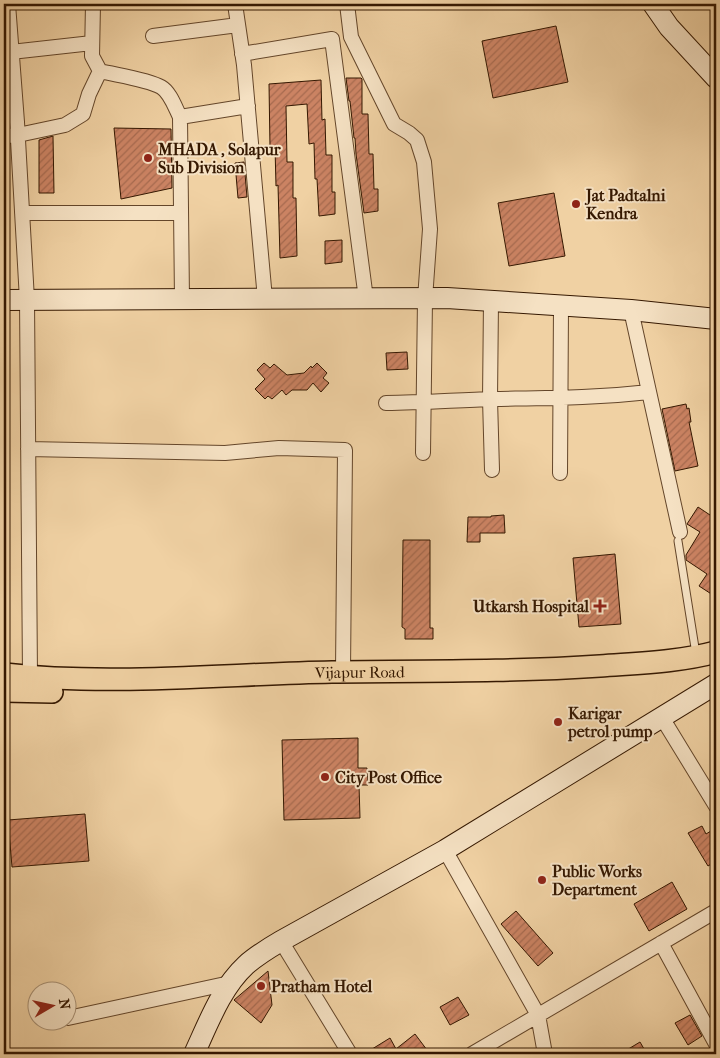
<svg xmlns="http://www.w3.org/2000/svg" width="720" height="1058" font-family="'IM FELL French Canon',serif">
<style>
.building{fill:url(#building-hatch);stroke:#351801}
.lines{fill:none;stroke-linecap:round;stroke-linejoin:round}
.lane-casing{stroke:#64462a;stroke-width:9}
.street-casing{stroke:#64462a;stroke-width:16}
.secondary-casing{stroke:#351801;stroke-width:22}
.primary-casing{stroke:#351801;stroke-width:24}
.lane{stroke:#f5e1c3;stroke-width:7}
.street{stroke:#f5e1c3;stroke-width:14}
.secondary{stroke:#f5e1c3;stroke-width:20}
.primary{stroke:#f0d1a3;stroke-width:21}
.poi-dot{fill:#8f2418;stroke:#f5e1c3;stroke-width:2}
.labels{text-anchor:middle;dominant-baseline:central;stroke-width:4;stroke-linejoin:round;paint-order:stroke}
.poi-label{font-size:16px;font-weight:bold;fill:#351801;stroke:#f5e1c3;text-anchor:start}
.street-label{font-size:16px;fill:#351801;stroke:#f5e1c3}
</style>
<defs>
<pattern id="building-hatch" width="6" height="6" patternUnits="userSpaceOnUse" patternTransform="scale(1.25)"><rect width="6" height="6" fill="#cb8363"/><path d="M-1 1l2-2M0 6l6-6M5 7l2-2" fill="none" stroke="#a66a4f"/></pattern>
</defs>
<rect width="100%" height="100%" fill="#f0d1a3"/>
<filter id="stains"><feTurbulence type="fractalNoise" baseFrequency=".004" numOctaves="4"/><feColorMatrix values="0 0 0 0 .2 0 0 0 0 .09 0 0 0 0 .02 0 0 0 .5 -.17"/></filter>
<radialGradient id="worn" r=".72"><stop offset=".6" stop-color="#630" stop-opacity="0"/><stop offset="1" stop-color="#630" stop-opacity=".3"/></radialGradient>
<!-- building -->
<path class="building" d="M556 26 568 82 493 98 482 41Z
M346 78H361L362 79V114H368L369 154H373L374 189H378V211L364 213 356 154 355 138H354L350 101H349Z
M321 80 322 120 325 119 326 155H332V192H335V214L319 216 317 179H315L314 143 309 144 307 104 286 106 287 162H293V198H296L297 256 280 258 278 185 276 186 275 147 270 148 269 84Z
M114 128 171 129 172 188 121 199Z
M53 136 54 193H39V140Z
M244 162 247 197 238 198 235 163Z
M554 193 565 256 509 266 498 203Z
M342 240V262L325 264V241Z
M407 352 408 369 387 370 386 353Z
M264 363 270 368 274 364 287 375 304 373 311 366 312 368 317 363 327 373 323 378 329 383 321 392 313 383 307 390H292L286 395 282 390 272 399 268 396 265 399 255 389 265 379 257 370Z
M686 404 687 409 689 408 691 422H689L698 466 675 471 662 409Z
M698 507 716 519V597L699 586 707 574 686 560V555L700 532 687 524Z
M504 515 505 533H480V542H467L468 517H491V516Z
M403 540H430V628H433V639H405V629L402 627Z
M615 554 621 624 579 627 573 558Z
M358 738V768H367L368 785H359L360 818 284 820 282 740Z
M85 814 89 861 12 867 8 820Z
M702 826 706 834 716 828V861L708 866 688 833Z
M672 882 687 909 649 931 634 904Z
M516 911 553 953 538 966 501 924Z
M268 971 272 1005 261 1023 234 1000Z
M458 997 469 1015 450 1025 440 1007Z
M690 1015 702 1036 688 1045 675 1023Z
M415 1034 430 1054H364L390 1038 396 1049Z
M640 1042 647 1054H620Z"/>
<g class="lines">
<!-- lane casing -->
<g class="lane-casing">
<path id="lane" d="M678 541 696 654"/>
</g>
<!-- street casing -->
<g class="street-casing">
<path id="street" d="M8 4 17 122 27 300 30 677
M93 4 92 56 100 71C116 75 147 79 161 87 170 92 175 107 180 117L182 300
M235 4 244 65 265 299
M347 4 351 37 394 124 409 133 417 140 424 162 430 229 425 299 423 453
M153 36 238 25
M11 52 92 43
M242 54 332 39 366 299
M180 117 248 106
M4 136 18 135 65 125 83 114 89 94 100 71
M22 213H181
M491 301 490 399 492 470
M631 310 680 532
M386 403C422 403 457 400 493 399 545 398 597 398 649 392
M28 449 225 453 279 448 345 450 343 672
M560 473 561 306
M661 716 716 806
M445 850 538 1015 545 1054
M281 941 350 1054
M661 943 716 1044
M68 1018 230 983
M472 1054 716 911"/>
</g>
<!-- secondary casing -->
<g class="secondary-casing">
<path id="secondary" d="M653 4 669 27 716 78
M4 300 447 298 631 310 716 319
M194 1054C208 1024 221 988 246 965 256 956 269 948 281 941L445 850 716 684"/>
</g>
<!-- primary casing -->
<g class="primary-casing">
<g id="primary">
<path id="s1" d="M4 674C110 686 225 674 332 672 421 671 511 672 600 666 639 663 679 662 716 652"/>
<path d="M4 691 52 692"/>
</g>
</g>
<!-- lane -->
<use href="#lane" class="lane"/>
<!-- street -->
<use href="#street" class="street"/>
<!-- secondary -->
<use href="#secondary" class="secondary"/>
<!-- primary -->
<use href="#primary" class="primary"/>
</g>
<!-- markers -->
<g class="poi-dot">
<circle cx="148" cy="158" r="5"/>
<circle cx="576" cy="204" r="5"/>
<path d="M597.5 598.5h5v5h5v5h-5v5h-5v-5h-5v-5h5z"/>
<circle cx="558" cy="722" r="5"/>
<circle cx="325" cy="777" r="5"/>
<circle cx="542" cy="880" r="5"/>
<circle cx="261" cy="986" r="5"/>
</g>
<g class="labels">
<!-- poi labels -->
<g class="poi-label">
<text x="158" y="149">MHADA , Solapur<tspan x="158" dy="18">Sub Division</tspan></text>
<text x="586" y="195">Jat Padtalni<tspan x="586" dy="18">Kendra</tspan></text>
<text x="589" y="606" text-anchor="end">Utkarsh Hospital</text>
<text x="568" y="713">Karigar<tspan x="568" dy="18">petrol pump</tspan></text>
<text x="335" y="777">City Post Office</text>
<text x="552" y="871">Public Works<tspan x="552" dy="18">Department</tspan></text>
<text x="271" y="986">Pratham Hotel</text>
</g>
<!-- street labels -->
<g class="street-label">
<text stroke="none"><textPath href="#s1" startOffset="356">Vijapur Road</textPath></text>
</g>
</g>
<!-- margin -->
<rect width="720" height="1058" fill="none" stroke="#f0d1a3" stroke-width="20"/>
<rect x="5" y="5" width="710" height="1048" fill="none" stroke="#351801" stroke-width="2.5"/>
<rect x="10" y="10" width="700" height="1038" fill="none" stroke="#351801"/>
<!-- north arrow -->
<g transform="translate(52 1006) rotate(81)"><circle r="24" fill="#f5e1c3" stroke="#a89175"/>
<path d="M0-4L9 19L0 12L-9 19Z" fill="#8f2418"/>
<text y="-8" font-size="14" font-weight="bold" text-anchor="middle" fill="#351801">N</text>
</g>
<rect width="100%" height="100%" filter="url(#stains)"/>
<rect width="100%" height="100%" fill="url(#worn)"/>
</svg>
